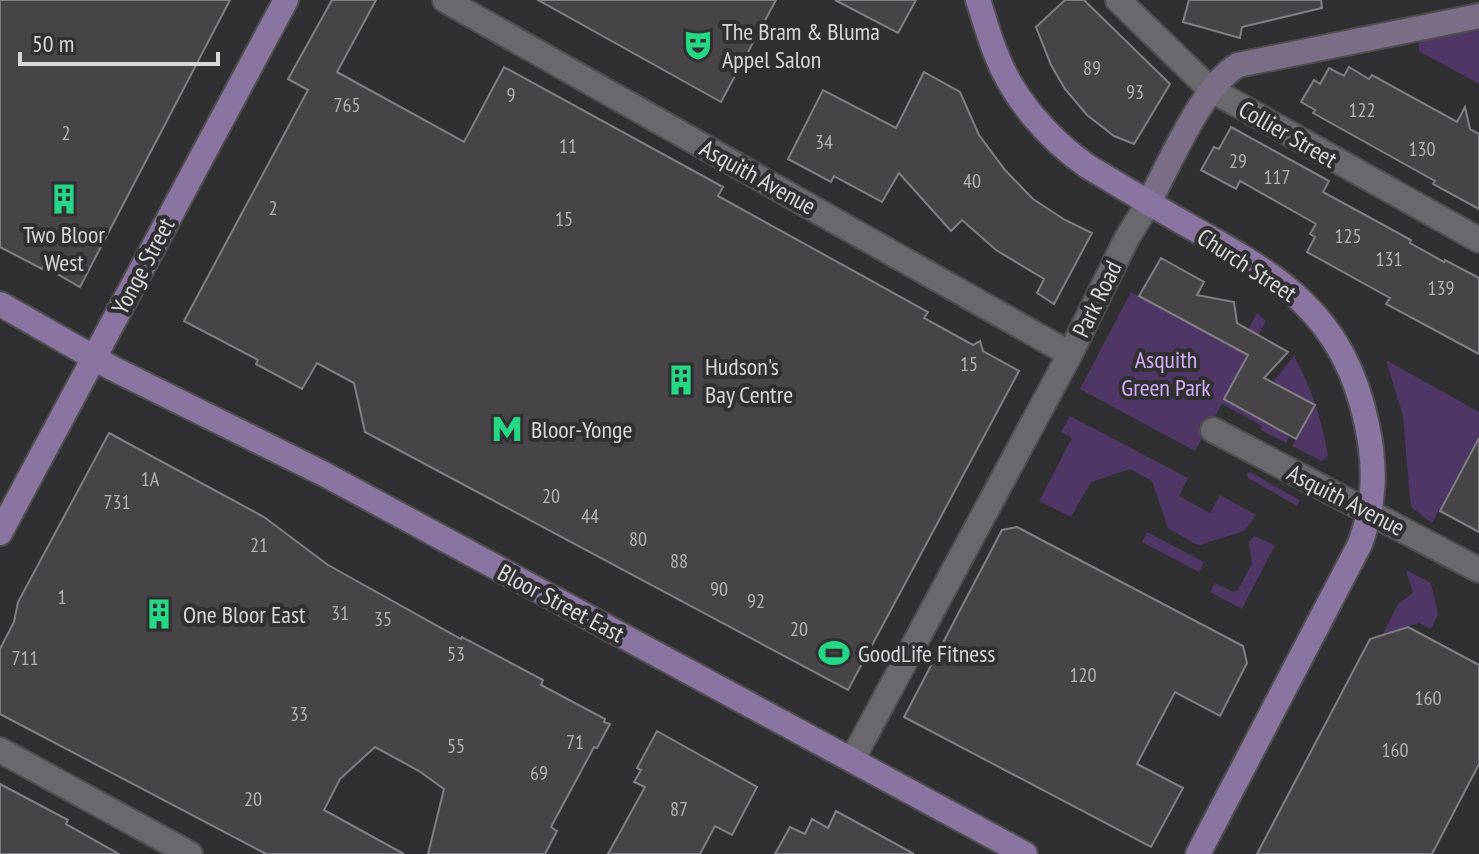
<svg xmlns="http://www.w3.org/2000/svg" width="1479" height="854" font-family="'PT Sans Narrow',sans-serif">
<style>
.green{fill:#4e3764}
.building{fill:#464447;stroke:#817f83;stroke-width:2}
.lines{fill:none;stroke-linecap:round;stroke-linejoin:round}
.street-casing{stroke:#4e4d4f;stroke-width:28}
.secondary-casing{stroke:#4e4d4f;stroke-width:28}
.primary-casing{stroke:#4e4d4f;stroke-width:28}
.street{stroke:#6a686c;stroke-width:24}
.secondary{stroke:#7a6e86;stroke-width:24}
.primary{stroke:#8a74a0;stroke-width:24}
.labels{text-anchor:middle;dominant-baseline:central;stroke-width:8;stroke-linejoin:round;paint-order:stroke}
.number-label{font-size:20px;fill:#b4b2b4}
.poi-label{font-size:24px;fill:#d8d7d9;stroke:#302f32;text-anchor:start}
.street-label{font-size:24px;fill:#d8d7d9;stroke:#302f32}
.park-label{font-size:24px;fill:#d1aff4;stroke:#302f32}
</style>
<rect width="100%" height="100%" fill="#302f32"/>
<!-- green -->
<path class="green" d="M1479 29V84L1419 51 1418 39Z
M1131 292 1182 321 1186 316 1206 329 1205 332 1220 341 1230 327 1248 330 1257 313 1266 321 1224 399 1290 435 1286 443 1261 430 1262 426 1222 404 1195 451 1080 389Z
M1294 356C1312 389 1322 419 1328 456L1322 461 1292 446 1315 405 1273 382Z
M1386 360 1479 412V436L1432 523 1412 508 1410 499 1403 416Z
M1070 416 1188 478 1179 496 1210 513 1220 495 1256 515 1244 531 1200 545 1195 544 1168 528 1152 481 1130 469 1091 482 1071 517 1039 501 1072 438 1061 432Z
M1250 472 1300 500 1297 506 1248 478 1247 473Z
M1147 532 1204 562 1199 572 1142 542Z
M1254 536 1275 545 1242 609 1210 592 1215 583 1233 592 1238 590 1252 563 1249 543Z
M1406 570 1431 583 1438 614 1431 629 1419 623 1383 634 1398 604 1413 593Z"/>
<!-- building -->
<path class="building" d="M0 0H230L80 287 43 266 42 269 0 247Z
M332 0H376L337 72 464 142 504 67 723 187 718 196 928 312 924 318 973 345 980 341 983 351 1019 371 848 690 365 432 354 383 317 363 302 389 256 364 258 360 184 321 308 90 288 79Z
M538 0H776L721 102Z
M835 0H916L898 33Z
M1065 0H1084L1170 84 1134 144 1114 136 1087 115 1065 89 1051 65 1036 27Z
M1189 0H1321L1322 8 1242 27 1240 38 1183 22Z
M1349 67 1369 79 1372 75 1457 122 1465 107 1470 129 1479 134V209L1433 184 1435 181 1313 113 1315 110 1301 102 1314 80 1320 84 1329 68 1344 76Z
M924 72 960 92 979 135 1005 170 1033 199 1065 220 1092 233 1054 304 1037 293 1044 279 996 250 962 220 951 231 899 173 882 202 834 176 831 182 788 159 823 90 896 128Z
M1231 127 1329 181 1323 192 1411 240 1410 243 1444 262 1445 260 1479 278V354L1386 304 1390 298 1307 252 1315 237 1310 234 1316 224 1240 181 1236 189 1201 170 1214 147 1219 149Z
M1161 258 1204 282 1197 295 1234 302 1237 323 1288 352 1264 378 1315 405 1296 439 1224 399 1248 355 1139 296Z
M109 433 264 517 328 565 461 639 462 637 543 680 541 685 605 719 604 722 610 724 597 748 594 747 551 827 557 831 545 854H428L444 789 419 771 375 747 340 779 324 810 404 854H266L0 714V649L14 622 18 602Z
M1479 438V532L1440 511Z
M1017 527 1243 646 1247 663 1220 716 1175 692 1137 764 1183 788 1151 847 904 717 1002 530Z
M1408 627 1479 665V764L1432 854H1257L1370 639Z
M657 731 757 787 732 835 715 826 700 854H608L645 787 634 782 641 770 637 768Z
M0 784 68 820 66 824 119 854H0Z
M836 811 914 854H775L790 827 805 834 812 819 828 828Z"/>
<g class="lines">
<!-- street casing -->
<g class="street-casing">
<path id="street" d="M445 0 1070 354
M1118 0 1210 89 1479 240
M1213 430 1479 570
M0 750 190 854
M852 760 1070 354 1127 238 1148 204"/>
</g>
<!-- secondary casing -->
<g class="secondary-casing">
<path id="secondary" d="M1148 204C1169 165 1202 86 1238 65L1479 16"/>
</g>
<!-- primary casing -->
<g class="primary-casing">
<path id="primary" d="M978 0C984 18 989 37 996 54 1013 99 1049 139 1087 166 1119 185 1150 204 1182 222 1276 275 1343 310 1367 425 1376 468 1375 503 1360 544L1198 854
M0 304 112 368 326 475 1025 854
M0 533 286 0"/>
</g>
<!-- street -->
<use href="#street" class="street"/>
<!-- secondary -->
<use href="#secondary" class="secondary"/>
<!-- primary -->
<use href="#primary" class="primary"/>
</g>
<!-- icons -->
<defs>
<g id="theatre-bare" transform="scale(2.4)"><path d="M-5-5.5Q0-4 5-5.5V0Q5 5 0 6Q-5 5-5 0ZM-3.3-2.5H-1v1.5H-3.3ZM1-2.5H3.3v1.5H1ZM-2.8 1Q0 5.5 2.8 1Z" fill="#24d886" stroke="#302f32" stroke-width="2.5" paint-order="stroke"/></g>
<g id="building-bare" transform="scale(2.4)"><path d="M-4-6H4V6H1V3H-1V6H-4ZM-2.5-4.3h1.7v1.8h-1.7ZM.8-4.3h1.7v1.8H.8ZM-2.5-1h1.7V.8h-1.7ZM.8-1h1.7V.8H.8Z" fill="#24d886" stroke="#302f32" stroke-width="2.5" paint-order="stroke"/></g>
<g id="metro-bare" transform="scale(2.4)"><path d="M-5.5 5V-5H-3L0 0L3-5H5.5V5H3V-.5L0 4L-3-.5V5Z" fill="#24d886" stroke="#302f32" stroke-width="2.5" paint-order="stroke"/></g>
<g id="stadium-bare" transform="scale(2.4)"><path d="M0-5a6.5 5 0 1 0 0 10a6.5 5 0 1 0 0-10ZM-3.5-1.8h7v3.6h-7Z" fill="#24d886" stroke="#302f32" stroke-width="2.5" paint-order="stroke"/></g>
</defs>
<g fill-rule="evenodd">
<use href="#theatre-bare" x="698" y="45"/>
<use href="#building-bare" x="64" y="199"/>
<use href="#building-bare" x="681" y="380"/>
<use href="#metro-bare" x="507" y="429"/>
<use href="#building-bare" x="159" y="614"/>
<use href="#stadium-bare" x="834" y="653"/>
</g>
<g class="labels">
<!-- number labels -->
<g class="number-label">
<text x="1092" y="68">89</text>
<text x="1135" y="92">93</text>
<text x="511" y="95">9</text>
<text x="347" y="105">765</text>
<text x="1362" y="110">122</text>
<text x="66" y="133">2</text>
<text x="824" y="142">34</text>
<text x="568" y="146">11</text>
<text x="1422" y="149">130</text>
<text x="1238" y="161">29</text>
<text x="1277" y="177">117</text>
<text x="972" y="181">40</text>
<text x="273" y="208">2</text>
<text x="564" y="219">15</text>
<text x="1348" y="236">125</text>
<text x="1389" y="259">131</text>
<text x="1441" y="288">139</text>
<text x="969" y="364">15</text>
<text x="150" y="479">1A</text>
<text x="551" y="496">20</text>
<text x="117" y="502">731</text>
<text x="590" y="516">44</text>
<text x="638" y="539">80</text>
<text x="259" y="545">21</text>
<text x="679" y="561">88</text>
<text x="719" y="589">90</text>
<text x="62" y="597">1</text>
<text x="756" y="601">92</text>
<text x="340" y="613">31</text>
<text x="383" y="619">35</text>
<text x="799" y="629">20</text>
<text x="456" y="654">53</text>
<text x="25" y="658">711</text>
<text x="1083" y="675">120</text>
<text x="1428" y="698">160</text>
<text x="299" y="714">33</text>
<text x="575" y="742">71</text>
<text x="456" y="746">55</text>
<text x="1395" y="750">160</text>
<text x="539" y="773">69</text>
<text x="253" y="799">20</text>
<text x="679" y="809">87</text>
</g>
<!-- poi labels -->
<g class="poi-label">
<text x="722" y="31">The Bram &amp; Bluma<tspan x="722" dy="28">Appel Salon</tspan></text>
<text x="64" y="234" text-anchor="middle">Two Bloor<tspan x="64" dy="28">West</tspan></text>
<text x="705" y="366">Hudson's<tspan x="705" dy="28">Bay Centre</tspan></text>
<text x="531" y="429">Bloor-Yonge</text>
<text x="183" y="614">One Bloor East</text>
<text x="858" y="653">GoodLife Fitness</text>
</g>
<!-- street labels -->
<g class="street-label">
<text transform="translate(1288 134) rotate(30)">Collier Street</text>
<text transform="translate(758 177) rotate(29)">Asquith Avenue</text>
<text transform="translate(1247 265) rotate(33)">Church Street</text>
<text transform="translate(143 266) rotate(-62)">Yonge Street</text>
<text transform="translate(1097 299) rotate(-64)">Park Road</text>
<text transform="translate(1346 500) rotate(27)">Asquith Avenue</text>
<text transform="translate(561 603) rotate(28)">Bloor Street East</text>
</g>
<!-- park labels -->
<g class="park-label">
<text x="1166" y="359">Asquith<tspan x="1166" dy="28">Green Park</tspan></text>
</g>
</g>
<!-- scale -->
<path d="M20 52v12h198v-12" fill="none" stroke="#d8d7d9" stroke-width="4"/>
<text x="32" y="52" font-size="24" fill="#d8d7d9" stroke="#302f32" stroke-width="6" paint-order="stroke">50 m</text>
</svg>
